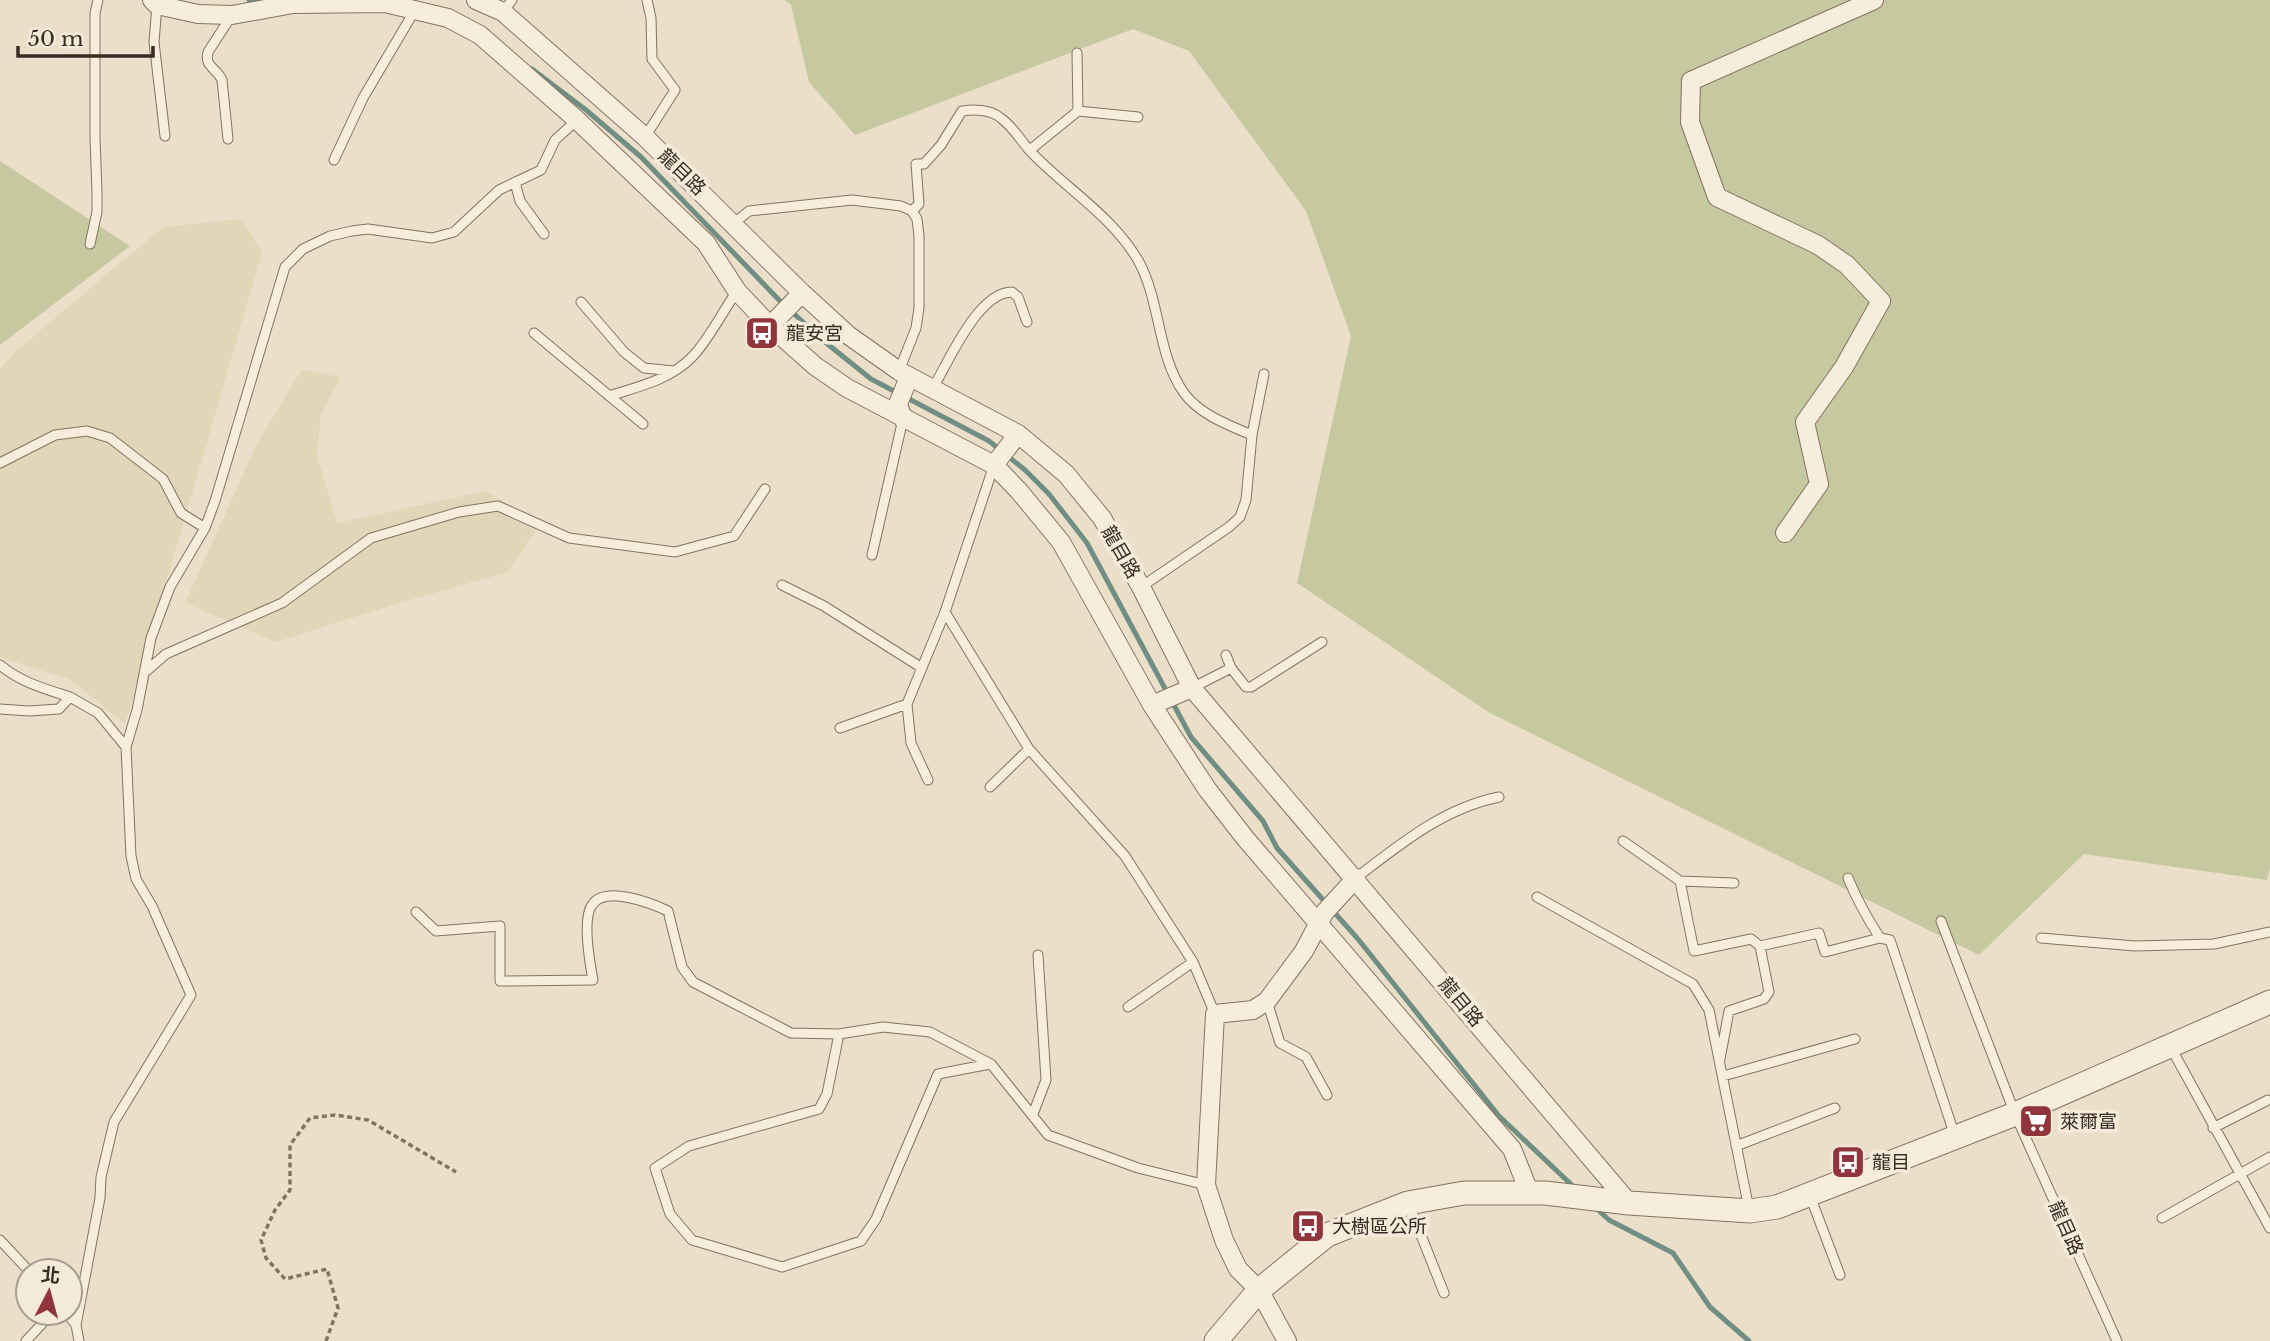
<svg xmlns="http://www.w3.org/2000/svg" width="2270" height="1341" font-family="'Libre Baskerville','Noto Sans TC',serif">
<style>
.farmland{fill:#e0d7b8}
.green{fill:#c6c99f}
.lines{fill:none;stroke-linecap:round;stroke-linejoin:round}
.stream{stroke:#718e85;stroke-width:5}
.service-casing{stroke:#867260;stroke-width:11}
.minor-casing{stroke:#867260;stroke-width:20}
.tertiary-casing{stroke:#867260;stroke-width:25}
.path{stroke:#867260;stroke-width:3.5;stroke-dasharray:5 3.5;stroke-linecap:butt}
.service{stroke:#f6eddd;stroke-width:9}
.minor{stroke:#f6eddd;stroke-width:18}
.tertiary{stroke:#f6eddd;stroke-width:23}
.labels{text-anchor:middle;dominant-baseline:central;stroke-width:7;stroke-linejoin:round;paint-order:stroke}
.street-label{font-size:19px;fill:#382b22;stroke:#f3ead9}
.poi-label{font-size:19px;fill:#382b22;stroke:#f3ead9;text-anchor:start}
</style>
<rect width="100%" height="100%" fill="#ebdfca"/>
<!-- farmland -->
<path class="farmland" d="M242 219 262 253 125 724 71 680 0 657V369L16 351 163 227Z
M301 370 341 377 321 414 317 456 337 523 486 491 541 523 508 572 396 604 276 642 185 603 255 448Z"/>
<!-- green -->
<path class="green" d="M785 0H2270V868L2267 880 2084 854 1979 955 1490 713 1297 583 1351 336 1306 211 1189 51 1133 29 855 135 809 82 791 5Z
M0 161 130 246 0 345Z"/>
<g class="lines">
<!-- stream -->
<path class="stream" d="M249 0 263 2
M532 69 586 110 641 157 782 303 825 342 871 379 989 441 1025 470 1049 494 1087 543 1191 737 1263 821 1277 848 1358 939 1499 1116 1576 1189
M1596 1208 1609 1220 1673 1253 1710 1307 1749 1341"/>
<!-- service casing -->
<g class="service-casing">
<path id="service" d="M157 5 154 42 165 136
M503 12 512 0
M1077 53 1078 111 1138 117
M645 137 675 90 652 59 651 18 647 0
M228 139 222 80C217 68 204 67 208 52L232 15
M1030 150 1078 111
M334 160 363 98 415 10
M515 182 520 201 544 234
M912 211 919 204 916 164H924L941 145 962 111C976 109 991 109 1002 119 1014 128 1021 141 1030 151 1065 188 1114 217 1139 262 1161 303 1157 355 1184 393 1199 414 1228 425 1252 435
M734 223 749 211 852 200 901 206 912 211 917 219 919 236V308L916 328 899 371
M90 244 97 212V192L95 138V13L98 0
M581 302 624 352 644 368 674 371
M534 333 643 424
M933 388C949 361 978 292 1012 292L1018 297 1027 322
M609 396C638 387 672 379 693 356 709 339 723 311 737 291
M0 463 55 435 87 431 110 438 163 479 181 513 205 528
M872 555 903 419
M782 585 824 606 922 668
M1141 587 1229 527 1240 517 1246 500 1252 435 1264 374
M945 612 1029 749 1125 856 1193 962 1215 1014
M1226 655 1231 668 1246 687H1251L1322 642
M0 665C20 682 45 689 70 697L59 709 29 711 0 709
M144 673 166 654 282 603 371 538 459 512 498 506 569 538 675 552 734 536 765 489
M1192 688 1231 668
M70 697 98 713 126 747
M840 728 907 704
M928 780 911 743 907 704 945 612 994 465
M990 787 1029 749
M1623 841 1680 881 1694 951 1751 939 1760 946
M1356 878C1400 844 1444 808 1499 797
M1848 878C1857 900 1867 918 1880 938L1890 940 1955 1136
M1680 881 1734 883
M1537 897 1693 984 1709 1010 1749 1209
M416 912 436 931 500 926V981L593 980C590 964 582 919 592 905 605 885 651 903 668 911L682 967 693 982 791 1033 839 1034 883 1027 930 1032 991 1064 1048 1135 1138 1168 1206 1185
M1941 921 2015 1114 2117 1341
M2041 938 2135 946 2214 944 2270 932
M1267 1001 1280 1043 1306 1057 1327 1095
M1128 1007 1193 962
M839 1034 827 1094 819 1109 689 1146 655 1168 670 1214 692 1240 782 1267 861 1241 876 1219 938 1074 990 1064
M2170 1046 2270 1228
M1720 1059 1729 1011 1764 999 1769 992 1760 946 1819 933 1825 952 1880 938
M1723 1076 1855 1039
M1033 1114 1046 1080 1038 955
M2213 1128 2268 1100
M1736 1146 1835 1108
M1810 1196 1840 1275
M1409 1205 1444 1293
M2162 1218 2270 1157
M0 1240 29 1271
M67 1313 76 1325 79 1341
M76 1325 100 1198 101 1177 114 1122 191 995 152 906 136 879 131 856 126 747 137 710 151 638 170 587 205 528 215 501 285 267 303 249 330 236 352 231 368 229 432 238 454 232 499 190 541 170 555 140 577 120
M26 1341 52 1313"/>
</g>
<!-- minor casing -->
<g class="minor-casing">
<path id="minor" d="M152 0 157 5 198 14 232 15 293 4 385 3 448 18 480 35 577 120 706 243 737 291 770 326 815 366 847 388 994 465 1019 491 1061 542 1152 705 1207 789 1245 838 1512 1149 1530 1194
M476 0 503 12 645 137 802 293 848 335 899 371 1018 434 1066 474 1102 518 1141 587 1192 688 1629 1203
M770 326 802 293
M903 419 898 404 909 377
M994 465 1018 434
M1785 533 1819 484 1805 422 1844 367 1881 301 1847 265 1818 245 1717 197 1690 122 1691 81 1874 0
M1152 705 1192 688
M1287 1341 1259 1290 1238 1269 1224 1240 1206 1185 1215 1014 1253 1010 1267 1001 1304 951 1324 913 1356 878"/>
</g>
<!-- tertiary casing -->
<g class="tertiary-casing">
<path id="tertiary" d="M1216 1341 1259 1290 1327 1235 1408 1203 1464 1193H1545L1629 1203 1750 1211 1777 1207 2015 1114 2270 1002"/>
</g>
<!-- path -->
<path class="path" d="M326 1341 338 1308 327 1269 285 1279 266 1258 261 1240 275 1210 290 1190V1145L310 1118 335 1115 368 1120 456 1172"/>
<!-- service -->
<use href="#service" class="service"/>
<!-- minor -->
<use href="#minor" class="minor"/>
<!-- tertiary -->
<use href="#tertiary" class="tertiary"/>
</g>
<!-- icons -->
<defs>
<g id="bus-square" transform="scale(1.75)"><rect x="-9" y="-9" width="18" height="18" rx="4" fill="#90353c" stroke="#f3ead9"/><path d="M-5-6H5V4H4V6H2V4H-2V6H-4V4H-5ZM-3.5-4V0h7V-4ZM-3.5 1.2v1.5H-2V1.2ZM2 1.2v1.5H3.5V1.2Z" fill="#fff"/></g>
<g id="supermarket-square" transform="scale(1.75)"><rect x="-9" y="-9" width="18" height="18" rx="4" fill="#90353c" stroke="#f3ead9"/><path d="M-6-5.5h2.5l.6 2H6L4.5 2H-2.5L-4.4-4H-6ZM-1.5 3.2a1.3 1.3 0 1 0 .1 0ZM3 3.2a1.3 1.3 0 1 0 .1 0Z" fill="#fff"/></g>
</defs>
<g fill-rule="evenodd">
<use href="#bus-square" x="762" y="333"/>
<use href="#supermarket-square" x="2036" y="1121"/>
<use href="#bus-square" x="1848" y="1162"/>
<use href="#bus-square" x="1308" y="1226"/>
</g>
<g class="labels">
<!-- street labels -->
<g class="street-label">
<text transform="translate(682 172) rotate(44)">龍目路</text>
<text transform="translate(1121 552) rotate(60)">龍目路</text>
<text transform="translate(1461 1002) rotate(50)">龍目路</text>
<text transform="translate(2066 1228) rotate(66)">龍目路</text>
</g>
<!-- poi labels -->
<g class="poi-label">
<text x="786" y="333">龍安宮</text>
<text x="2060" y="1121">萊爾富</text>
<text x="1872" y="1162">龍目</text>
<text x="1332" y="1226">大樹區公所</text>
</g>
</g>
<!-- north arrow -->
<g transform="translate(49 1292) rotate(6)"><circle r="33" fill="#f3ead9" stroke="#a89e90" stroke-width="2"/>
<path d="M0-5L12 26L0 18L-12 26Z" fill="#90353c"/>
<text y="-10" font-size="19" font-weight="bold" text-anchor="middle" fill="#382b22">北</text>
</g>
<!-- scale -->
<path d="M18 46v10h135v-10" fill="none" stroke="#382b22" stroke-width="3.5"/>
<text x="28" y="46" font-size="21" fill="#382b22" stroke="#f3ead9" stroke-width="5" paint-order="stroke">50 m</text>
</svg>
